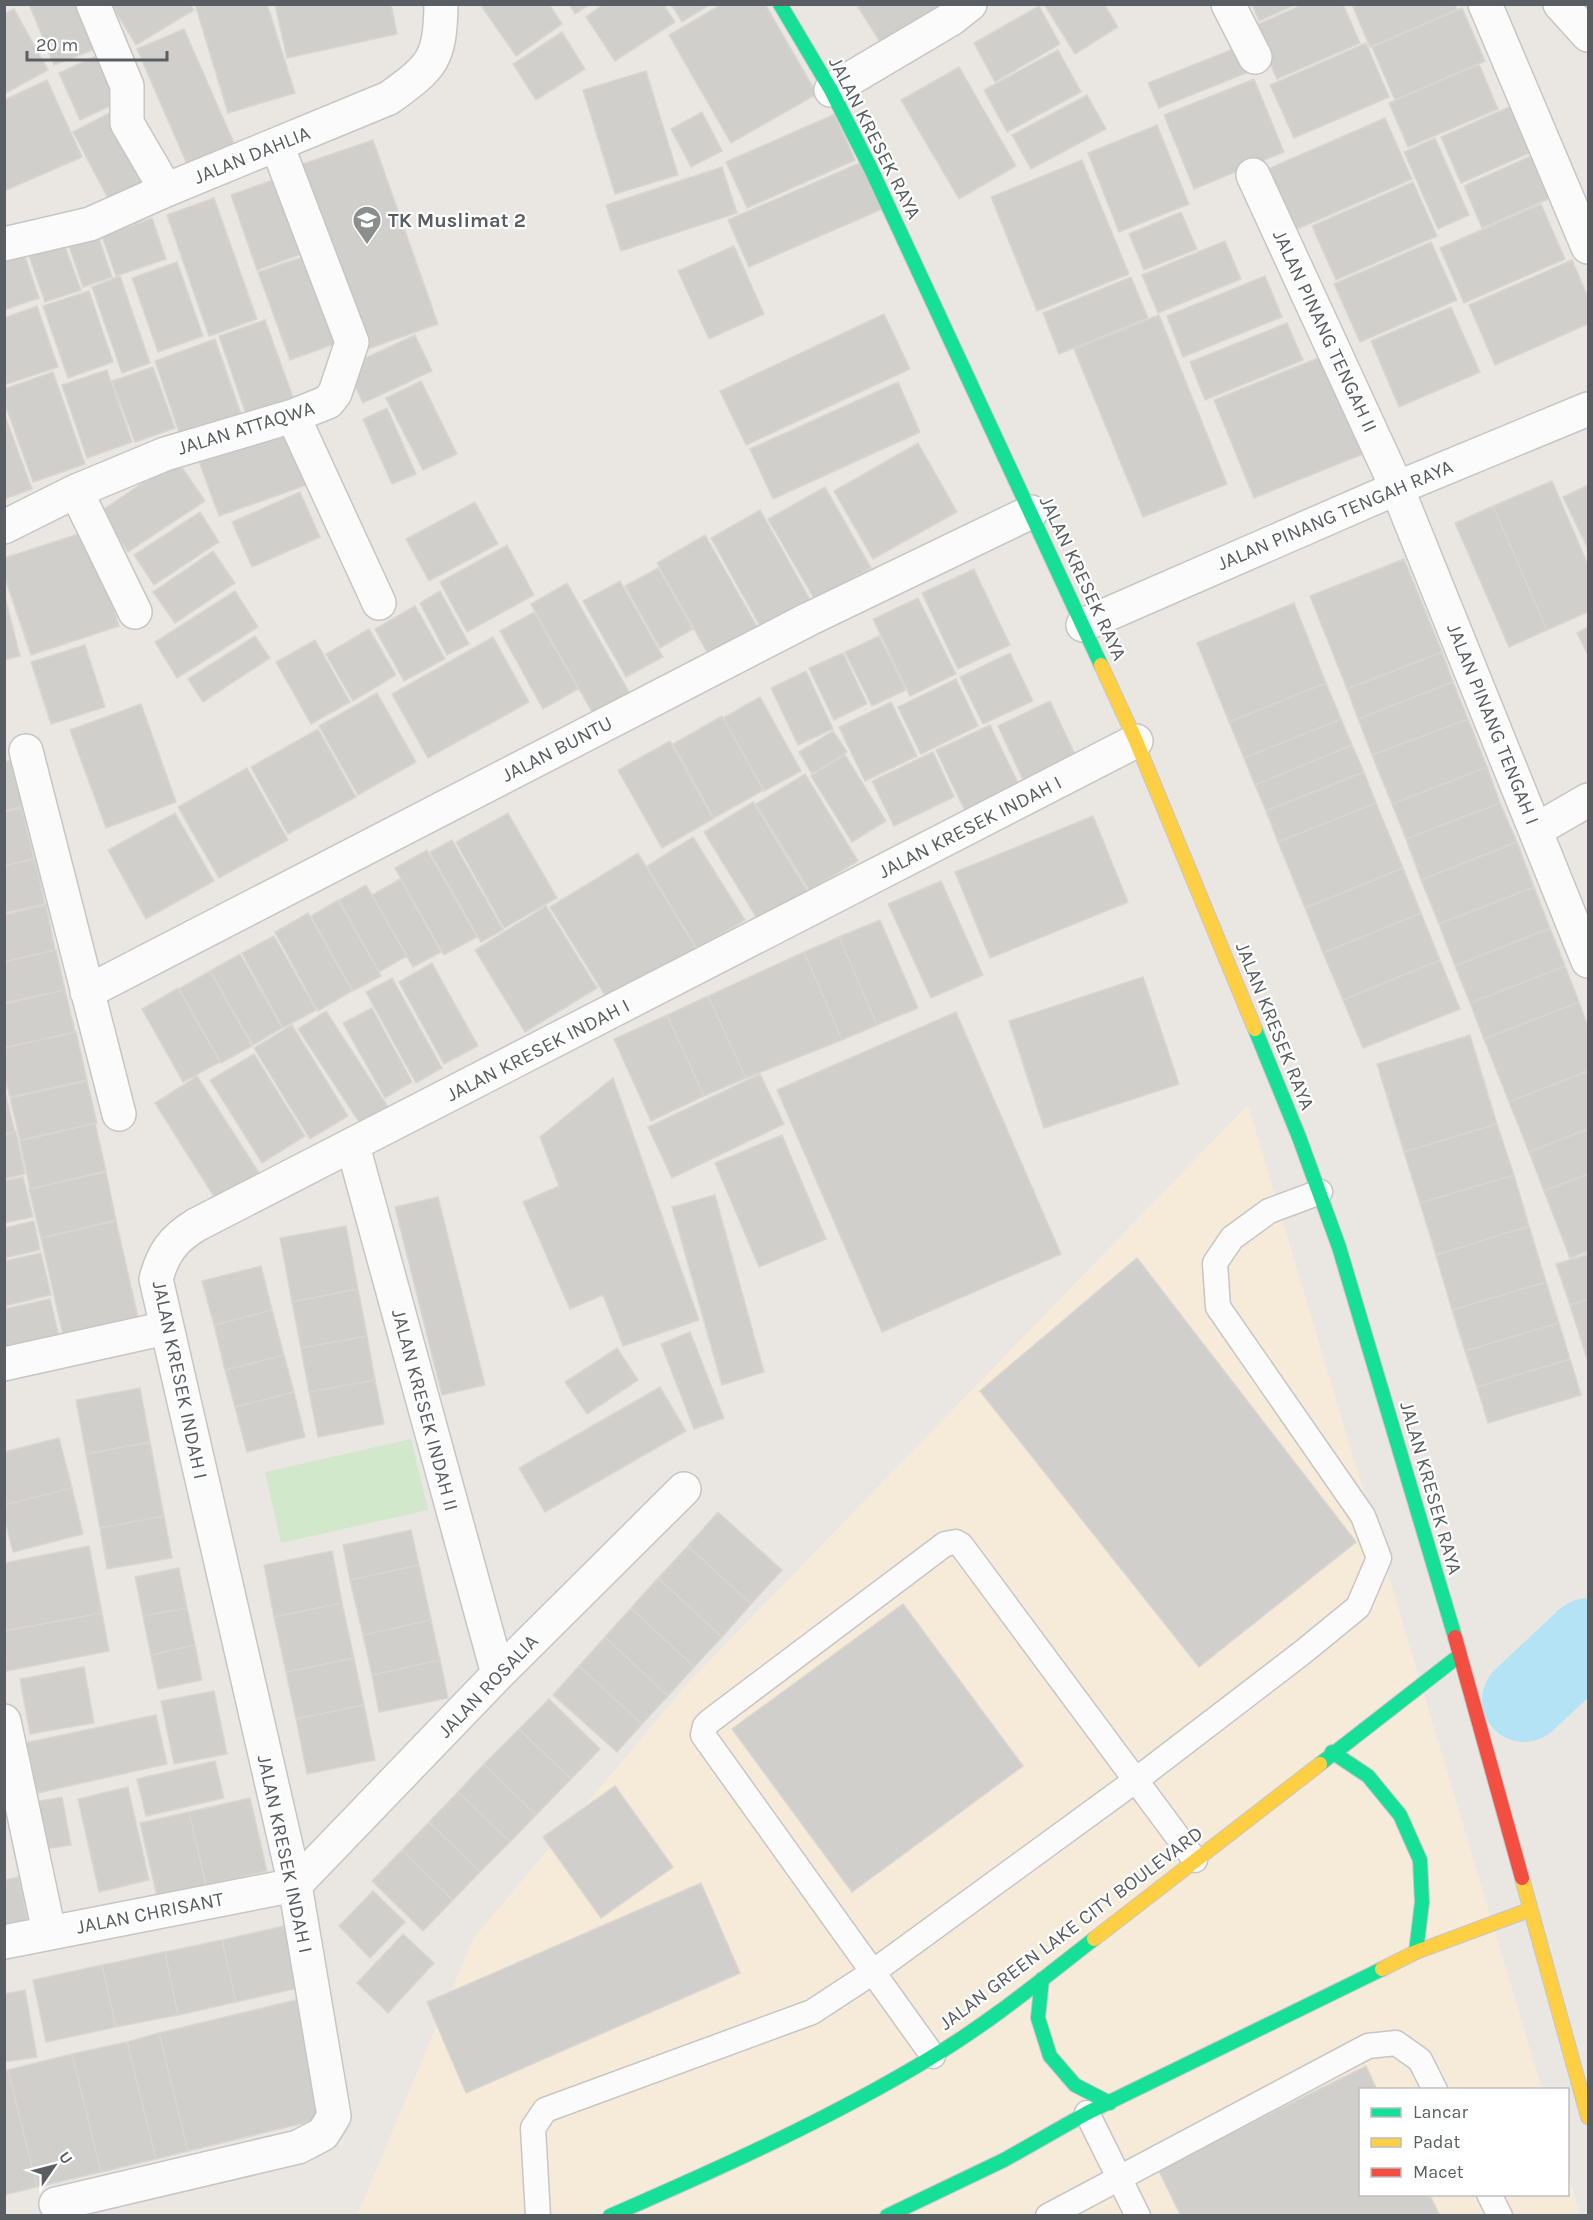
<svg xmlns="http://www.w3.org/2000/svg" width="1593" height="2220" font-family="Karla,sans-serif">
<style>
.commercial{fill:#f6ebd9}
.green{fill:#d2e8cb}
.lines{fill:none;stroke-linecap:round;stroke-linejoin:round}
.river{stroke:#b4e3f6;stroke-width:84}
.building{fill:#d1cfcc;stroke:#d9d6d1;stroke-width:1.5}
.lane-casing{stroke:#c6c6c5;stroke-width:27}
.street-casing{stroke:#c6c6c5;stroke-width:36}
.fast-casing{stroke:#c7c6c6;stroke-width:16}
.slow-casing{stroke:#c7c6c6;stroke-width:16}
.jam-casing{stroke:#c7c6c6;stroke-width:16}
.lane{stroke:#fcfbfb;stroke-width:24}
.street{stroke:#fcfbfb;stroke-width:33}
.fast{stroke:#16e098;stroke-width:14}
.slow{stroke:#ffcf43;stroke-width:14}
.jam{stroke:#f24e42;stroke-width:14}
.labels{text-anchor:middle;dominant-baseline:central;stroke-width:4.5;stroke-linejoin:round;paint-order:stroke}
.street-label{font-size:20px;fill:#585e62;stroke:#fff}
.poi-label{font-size:20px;font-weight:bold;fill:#585e62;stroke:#fff;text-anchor:start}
</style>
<rect width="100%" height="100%" fill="#eae7e2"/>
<!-- commercial -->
<path class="commercial" d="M1248 1105 1542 2089 1360 2090V2194H1568V2173L1580 2215 357 2216 473 1939 688 1683Z"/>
<!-- green -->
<path class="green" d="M411 1439 428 1510 281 1543 265 1472Z"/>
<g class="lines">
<!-- river -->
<path class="river" d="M1524 1700 1588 1640"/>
</g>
<!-- building -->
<path class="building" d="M29 4H82L100 47 54 65Z
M111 4H190L194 10 136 45Z
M195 4H267L295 93 228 113Z
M275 4H391L397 34 287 58Z
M480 4H549L562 24 516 56Z
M569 4H590L575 14Z
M604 4H663L675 22 615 61 586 17Z
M671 4H711L682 22Z
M722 4H765L817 94 731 143 669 35Z
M856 4H959L886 51Z
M1044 4H1104L1118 27 1075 54Z
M1252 4H1297L1259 21Z
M1304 4H1343L1360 43 1277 79 1254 26Z
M1358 4H1455L1457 10 1370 47 1353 7Z
M1039 6 1060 44 995 82 974 43Z
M1462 8 1485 61 1395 100 1372 47Z
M14 9 48 70 4 94V14Z
M184 29 237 150 190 171 137 49Z
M562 32 585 69 536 100 513 64Z
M1366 43 1389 97 1294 138 1270 85Z
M1241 46 1251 71 1159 108 1148 83Z
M1058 50 1081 92 1007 132 984 90Z
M100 54 121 101 80 120 59 73Z
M1479 64 1498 109 1408 147 1389 103Z
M959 67 1016 166 959 199 901 100Z
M646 71 678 175 615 194 583 90Z
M1254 79 1284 152 1194 189 1164 115Z
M47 80 82 157 4 191V100Z
M1087 95 1106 129 1031 169 1012 135Z
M1516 104 1536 150 1461 183 1441 137Z
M111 112 148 182 110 202 73 132Z
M702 112 722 151 691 167 671 129Z
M835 114 855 160 747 208 726 162Z
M1385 118 1412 179 1288 233 1261 172Z
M1157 125 1189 204 1119 232 1088 153Z
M1435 138 1469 215 1438 229 1404 152Z
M373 140 438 324 362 351 297 166Z
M1531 156 1550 198 1482 228 1464 186Z
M1082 160 1129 274 1037 311 991 197Z
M862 162 882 209 749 267 728 220Z
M722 167 737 213 621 251 606 205Z
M284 176 310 251 257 270 231 195Z
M1413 182 1437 236 1336 280 1312 226Z
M214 198 257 319 209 336 167 215Z
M1541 204 1565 259 1464 303 1440 248Z
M1181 212 1197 249 1144 270 1129 234Z
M152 218 166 259 116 276 102 236Z
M96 230 112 277 83 287 67 240Z
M1225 241 1241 279 1158 313 1142 275Z
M1431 242 1457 300 1360 342 1334 284Z
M64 244 81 290 45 302 29 256Z
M734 246 764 314 709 339 678 271Z
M23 251 39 298 4 310V258Z
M309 255 340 342 290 360 258 272Z
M1572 260 1588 297V324L1495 365 1469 305Z
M177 262 203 336 158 352 132 278Z
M120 276 150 363 122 373 92 287Z
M1265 276 1282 317 1183 357 1167 316Z
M1131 277 1148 318 1059 354 1043 313Z
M89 291 113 362 68 378 43 306Z
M37 306 58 367 4 385V318Z
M1451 307 1480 372 1399 407 1371 341Z
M884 314 910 369 746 445 720 391Z
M1159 315 1227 484 1143 517 1074 349Z
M265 320 294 400 247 417 219 336Z
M1287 323 1303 360 1205 400 1190 362Z
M415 335 432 371 363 403 346 367Z
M215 339 241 414 180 435 155 361Z
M1328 354 1368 452 1254 498 1214 400Z
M153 367 175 428 135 442 112 381Z
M107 370 132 442 87 458 62 385Z
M53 372 85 464 33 482 4 401V389Z
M421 381 457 454 423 470 386 398Z
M898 382 920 432 773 499 750 449Z
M387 408 416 474 392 484 363 419Z
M4 413 32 489 4 499Z
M295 422 315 482 219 516 197 456Z
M918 443 957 512 873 559 834 491Z
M177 460 205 501 128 552 101 511Z
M1552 481 1588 565V612L1547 630 1493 506Z
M1588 485V549L1563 497Z
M825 487 871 568 815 600 768 519Z
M300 492 320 537 252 567 232 522Z
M475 502 498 544 429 581 406 539Z
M1493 506 1547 630 1509 647 1455 523Z
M760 510 813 605 764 633 711 538Z
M200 512 219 542 154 585 134 555Z
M88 531 119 626 31 655 4 575V558Z
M705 535 760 632 711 659 657 563Z
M507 545 534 595 467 632 440 582Z
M213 551 235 583 175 623 153 592Z
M1404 559 1442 652 1347 689 1310 596Z
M658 568 693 629 660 648 625 586Z
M974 569 1010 645 958 669 922 593Z
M620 581 663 657 626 677 583 601Z
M567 583 633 699 596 719 531 604Z
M235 591 258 627 177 678 155 642Z
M440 591 469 644 447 655 420 603Z
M4 593 20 656 4 660Z
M918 598 956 674 910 696 873 619Z
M1294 603 1326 683 1229 722 1197 643Z
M415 606 445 659 404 681 375 629Z
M534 612 578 689 543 709 500 631Z
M1588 627V655L1577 633Z
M369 629 396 675 353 701 326 654Z
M255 636 270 658 203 702 188 679Z
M879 636 906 690 872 706 845 652Z
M493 637 529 702 428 758 392 694Z
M315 640 350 702 311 724 276 662Z
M85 645 105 707 51 724 31 662Z
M1442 652 1453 682 1358 719 1347 689Z
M843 653 867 704 834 720 809 668Z
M1010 653 1033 701 983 724 960 677Z
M806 671 833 729 798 745 771 688Z
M956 679 978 726 921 754 898 707Z
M1453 682 1468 719 1372 755 1358 719Z
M1326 683 1341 719 1244 758 1229 722Z
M377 693 416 762 358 795 319 726Z
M760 697 801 771 764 791 723 718Z
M1050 701 1078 761 1026 786 998 726Z
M891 702 917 756 865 781 839 727Z
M141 704 176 802 106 828 70 730Z
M722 716 764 790 714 818 673 744Z
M1341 719 1352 745 1255 785 1244 758Z
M1468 719 1487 767 1392 804 1372 755Z
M990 725 1022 791 968 817 936 750Z
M318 729 356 797 288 834 251 767Z
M833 731 847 752 812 774 799 752Z
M670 741 713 819 662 848 618 770Z
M1352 745 1364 772 1266 811 1255 785Z
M933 752 954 797 894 826 872 781Z
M845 755 886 821 852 842 811 776Z
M14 759 25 806 4 811V762Z
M1487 767 1500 803 1406 839 1392 804Z
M247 768 288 840 219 878 178 807Z
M1364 772 1376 803 1278 842 1266 811Z
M805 774 858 861 809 890 756 804Z
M753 802 813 900 764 930 704 832Z
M1376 803 1403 868 1305 908 1278 842Z
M1500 803 1517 842 1421 880 1406 839Z
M22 808 34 859 4 866V812Z
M175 813 214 881 146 919 108 850Z
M508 813 557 898 504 928 456 842Z
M1093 816 1128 902 990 958 955 872Z
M693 837 745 920 697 949 647 866Z
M452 840 503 930 481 942 430 852Z
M1517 842 1534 887 1439 924 1421 880Z
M427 850 477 937 444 955 395 868Z
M638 853 698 952 611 1005 550 907Z
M35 859 45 904 4 913V866Z
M1403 868 1421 913 1323 953 1305 908Z
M400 879 441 952 413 967 372 895Z
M941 881 983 975 931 998 888 904Z
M366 885 407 956 379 972 339 900Z
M1534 887 1550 928 1455 966 1439 924Z
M338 900 381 976 353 991 311 916Z
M46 905 55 950 4 962V915Z
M546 906 597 988 525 1032 475 950Z
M308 913 352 991 318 1011 275 932Z
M1421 913 1440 960 1343 1000 1323 953Z
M880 920 918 1008 877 1025 839 937Z
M1550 928 1565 966 1470 1003 1455 966Z
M274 936 316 1010 283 1028 242 953Z
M839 937 877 1025 842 1040 804 952Z
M56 950 65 990 4 1003V962Z
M804 952 842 1040 746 1078 708 996Z
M240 954 282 1028 253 1045 210 971Z
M1440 960 1460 1009 1363 1048 1343 1000Z
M432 963 478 1046 444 1064 399 982Z
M1565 966 1579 1002 1484 1039 1470 1003Z
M210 971 252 1046 221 1063 179 989Z
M1143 977 1179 1084 1044 1128 1009 1021Z
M392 978 442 1068 416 1083 366 992Z
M178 988 220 1062 183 1082 142 1009Z
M65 990 75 1032 4 1048V1004Z
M708 996 746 1078 704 1096 667 1015Z
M1579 1002 1588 1027V1071L1509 1102 1484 1039Z
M372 1008 412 1082 385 1098 343 1023Z
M326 1011 394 1116 367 1134 298 1029Z
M956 1012 1061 1254 882 1332 777 1090Z
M667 1015 704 1096 651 1121 614 1039Z
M292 1025 348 1116 310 1139 254 1048Z
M76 1032 87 1080 10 1097 4 1075V1048Z
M1470 1035 1497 1124 1404 1152 1377 1064Z
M254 1054 305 1136 262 1163 210 1080Z
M1588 1071V1129L1529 1152 1509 1102Z
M760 1074 784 1124 672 1178 648 1127Z
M197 1076 261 1176 218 1203 155 1103Z
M613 1078 699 1320 623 1346 603 1295 570 1309 523 1202 559 1186 540 1137Z
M87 1081 97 1123 20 1140 10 1098Z
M4 1088 15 1132 4 1134Z
M95 1123 106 1171 30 1189 20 1141Z
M1497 1124 1514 1175 1420 1203 1404 1152Z
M1588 1129V1174L1544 1191 1529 1152Z
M16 1132 25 1174 4 1179V1135Z
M782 1135 826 1239 759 1267 715 1163Z
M106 1172 116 1220 41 1238 29 1189Z
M1588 1174V1251L1570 1258 1544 1191Z
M1514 1175 1529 1226 1436 1255 1420 1203Z
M23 1177 33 1217 4 1223V1181Z
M715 1195 764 1372 722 1385 672 1207Z
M438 1197 485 1385 442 1395 395 1207Z
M34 1221 40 1250 4 1258V1228Z
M116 1221 140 1326 65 1344 41 1238Z
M346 1226 358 1289 292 1302 280 1238Z
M1529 1226 1546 1282 1452 1310 1436 1255Z
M41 1253 51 1295 4 1306V1261Z
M1588 1254V1299L1570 1305 1556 1264Z
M1137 1258 1356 1542 1199 1667 980 1391Z
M261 1266 272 1310 214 1325 202 1281Z
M1546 1282 1559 1323 1465 1351 1452 1310Z
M358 1289 367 1336 301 1348 292 1302Z
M50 1299 62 1349 4 1361V1309Z
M1588 1299V1362L1570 1305Z
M272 1310 284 1355 225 1370 214 1325Z
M1559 1323 1570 1359 1477 1387 1465 1351Z
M690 1332 724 1418 694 1429 661 1344Z
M367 1336 375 1380 309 1392 301 1348Z
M617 1348 638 1380 587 1414 565 1382Z
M284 1355 294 1392 235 1407 225 1370Z
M1570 1359 1581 1395 1488 1423 1477 1387Z
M375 1380 384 1424 318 1437 309 1392Z
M660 1387 686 1431 545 1512 519 1468Z
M140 1388 150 1442 86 1454 76 1400Z
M294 1392 305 1437 247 1452 235 1407Z
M59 1438 72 1488 4 1505V1452Z
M150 1442 164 1516 100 1528 86 1454Z
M72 1488 83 1534 13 1552 4 1517V1505Z
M718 1512 782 1570 751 1604 688 1546Z
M164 1516 172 1558 107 1569 100 1528Z
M411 1530 419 1565 350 1580 343 1545Z
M89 1546 102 1613 4 1631V1563Z
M688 1546 751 1604 722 1637 658 1578Z
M332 1551 342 1603 274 1617 264 1565Z
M419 1565 431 1620 363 1635 350 1580Z
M179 1568 187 1608 143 1616 135 1577Z
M658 1578 722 1637 694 1667 631 1608Z
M342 1603 354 1658 286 1672 274 1617Z
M903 1604 1023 1766 852 1892 732 1729Z
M187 1608 195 1645 151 1655 143 1616Z
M631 1608 694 1667 668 1696 605 1637Z
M102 1613 109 1651 6 1671 4 1631Z
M431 1620 440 1660 372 1675 363 1635Z
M605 1637 668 1696 642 1724 579 1666Z
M195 1645 202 1680 158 1689 151 1655Z
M354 1658 364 1705 296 1719 286 1672Z
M440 1660 448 1698 379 1712 372 1675Z
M579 1666 642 1724 617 1752 553 1695Z
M84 1667 94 1723 30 1734 20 1679Z
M214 1691 227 1754 174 1764 161 1701Z
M549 1699 600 1749 571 1779 519 1729Z
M364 1705 375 1760 307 1774 296 1719Z
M156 1715 167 1764 37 1793 25 1743Z
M519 1729 571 1779 536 1815 484 1764Z
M215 1761 224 1798 146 1816 137 1779Z
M484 1764 536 1815 510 1842 458 1792Z
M615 1786 673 1867 601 1918 543 1837Z
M128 1787 149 1880 99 1892 78 1799Z
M458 1792 510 1842 480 1872 429 1822Z
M62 1797 71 1845 39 1850 29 1803Z
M250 1798 267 1871 206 1885 189 1812Z
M189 1812 206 1885 157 1896 140 1823Z
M429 1822 480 1872 453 1900 402 1850Z
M402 1850 453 1900 423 1931 372 1881Z
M19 1877 28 1922 4 1927V1880Z
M701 1883 740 1973 466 2093 427 2002Z
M373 1891 405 1922 370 1958 339 1926Z
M289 1925 303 1987 236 2002 222 1940Z
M403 1934 434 1963 388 2013 357 1983Z
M222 1940 236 2002 178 2015 165 1952Z
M165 1952 178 2015 116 2027 102 1965Z
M102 1965 116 2027 46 2042 33 1980Z
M25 1990 37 2057 4 2062V1994Z
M296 2000 325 2118 188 2151 159 2033Z
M159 2033 188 2151 156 2159 127 2042Z
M127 2042 156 2159 101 2172 72 2054Z
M72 2054 101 2172 37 2187 8 2070Z
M1366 2066 1377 2090H1360V2194H1429L1440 2216H1181L1158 2169Z
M8 2070 37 2187 4 2195V2071Z"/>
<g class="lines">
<!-- lane casing -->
<g class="lane-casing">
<path id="lane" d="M933 2056 703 1735 705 1726 710 1721 945 1544 956 1542 961 1545 1195 1860
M1087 2113 1138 2216
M1489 2194 1500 2216
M538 2216 533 2128 545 2110 812 2012 873 1972 1136 1780 1303 1652 1358 1607 1379 1558 1363 1516 1218 1307 1215 1263 1232 1238 1269 1211 1320 1192
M1048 2216 1368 2046 1396 2043 1420 2060 1435 2090"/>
</g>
<!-- street casing -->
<g class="street-casing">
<path id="street" d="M93 4 127 86V123L166 190
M1228 4 1255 57
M1485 4 1588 247
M1560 4 1588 35
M831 90 951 19 970 4
M1253 175 1397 488 1588 961
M4 244 90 224 166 190 389 98C433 66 440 60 441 4
M293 416 379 603
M76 491 165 454 293 416 328 402 335 393 352 342 277 145
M4 527 76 491 135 612
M1083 625 1397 488 1588 409
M26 751 119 1114
M1536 830 1588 800
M87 992 809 619 1031 512
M353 1146 498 1674
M4 1364 166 1328
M4 1721 49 1932
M295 1885 498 1674 684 1489
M4 1942 295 1885
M56 2204 298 2147 323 2134 334 2116 295 1885 156 1279C163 1253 173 1239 196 1225L1136 741"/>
</g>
<!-- fast casing -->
<g class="fast-casing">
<path id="fast" d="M780 4 831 90 871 169 1101 665
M1255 1029 1299 1137 1339 1247 1455 1637
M1332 1752 1368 1776 1400 1815 1420 1860 1422 1902 1416 1952
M1320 1764 1460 1655
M1042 1979 1038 2018 1050 2056 1075 2085 1110 2103
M610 2216C720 2168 830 2119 932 2057 989 2023 1041 1980 1094 1939
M887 2216 1004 2160 1087 2113 1382 1969"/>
</g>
<!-- slow casing -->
<g class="slow-casing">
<path id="slow" d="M1101 665 1136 741 1255 1029
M1522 1878 1588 2117
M1094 1939 1320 1764
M1382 1969 1416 1952 1529 1910"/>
</g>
<!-- jam casing -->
<g class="jam-casing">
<path id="jam" d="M1455 1637 1522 1878"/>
</g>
<!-- lane -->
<use href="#lane" class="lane"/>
<!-- street -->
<use href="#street" class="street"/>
<!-- fast -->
<use href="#fast" class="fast"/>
<!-- slow -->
<use href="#slow" class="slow"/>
<!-- jam -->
<use href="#jam" class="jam"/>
</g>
<!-- icons -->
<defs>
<g id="school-pin" transform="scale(1.5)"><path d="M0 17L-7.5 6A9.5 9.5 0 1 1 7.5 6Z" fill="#8b8e8f" stroke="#fff"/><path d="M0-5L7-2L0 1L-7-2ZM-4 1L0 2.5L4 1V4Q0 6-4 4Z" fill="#fff"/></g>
</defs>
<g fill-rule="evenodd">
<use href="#school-pin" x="367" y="220"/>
</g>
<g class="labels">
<!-- street labels -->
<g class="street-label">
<text transform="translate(875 138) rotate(63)">JALAN KRESEK RAYA</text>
<text transform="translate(252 155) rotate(-22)">JALAN DAHLIA</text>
<text transform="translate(1325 331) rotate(65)">JALAN PINANG TENGAH II</text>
<text transform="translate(246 428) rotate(-17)">JALAN ATTAQWA</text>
<text transform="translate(1335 515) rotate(-23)">JALAN PINANG TENGAH RAYA</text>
<text transform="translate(1083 578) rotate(65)">JALAN KRESEK RAYA</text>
<text transform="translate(1493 724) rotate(68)">JALAN PINANG TENGAH I</text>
<text transform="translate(557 749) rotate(-27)">JALAN BUNTU</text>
<text transform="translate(970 827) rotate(-27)">JALAN KRESEK INDAH I</text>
<text transform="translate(1275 1026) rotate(68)">JALAN KRESEK RAYA</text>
<text transform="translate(538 1050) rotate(-27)">JALAN KRESEK INDAH I</text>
<text transform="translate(180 1380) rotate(78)">JALAN KRESEK INDAH I</text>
<text transform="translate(425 1410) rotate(75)">JALAN KRESEK INDAH II</text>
<text transform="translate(1431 1488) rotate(74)">JALAN KRESEK RAYA</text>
<text transform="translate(488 1686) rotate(-46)">JALAN ROSALIA</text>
<text transform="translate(285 1854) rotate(78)">JALAN KRESEK INDAH I</text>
<text transform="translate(150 1913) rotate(-11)">JALAN CHRISANT</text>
<text transform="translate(1071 1928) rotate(-37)">JALAN GREEN LAKE CITY BOULEVARD</text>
</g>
<!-- poi labels -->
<g class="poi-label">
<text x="388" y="220">TK Muslimat 2</text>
</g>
</g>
<!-- border -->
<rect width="1593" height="2220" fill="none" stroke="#585e62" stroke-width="12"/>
<!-- legend -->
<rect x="1359" y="2088" width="210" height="108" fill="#ffffff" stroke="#bcbfc0" stroke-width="1.5"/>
<rect x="1371" y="2108" width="30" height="9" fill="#16e098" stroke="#bcbfc0" stroke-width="1.5"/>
<text x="1413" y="2118" font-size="18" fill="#585e62">Lancar</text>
<rect x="1371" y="2138" width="30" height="9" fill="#ffcf43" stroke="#bcbfc0" stroke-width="1.5"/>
<text x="1413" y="2148" font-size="18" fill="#585e62">Padat</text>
<rect x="1371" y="2168" width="30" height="9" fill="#f24e42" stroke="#bcbfc0" stroke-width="1.5"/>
<text x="1413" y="2178" font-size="18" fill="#585e62">Macet</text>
<!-- north arrow -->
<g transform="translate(54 2166) rotate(55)" stroke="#ffffff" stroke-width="4.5" paint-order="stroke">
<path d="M0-4.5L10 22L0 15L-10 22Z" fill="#585e62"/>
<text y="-9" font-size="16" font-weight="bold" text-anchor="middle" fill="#585e62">U</text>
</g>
<!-- scale -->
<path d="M27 51v9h140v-9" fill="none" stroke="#585e62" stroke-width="3"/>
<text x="36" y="51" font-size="18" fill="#585e62" stroke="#ffffff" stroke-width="4.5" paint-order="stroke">20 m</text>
</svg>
